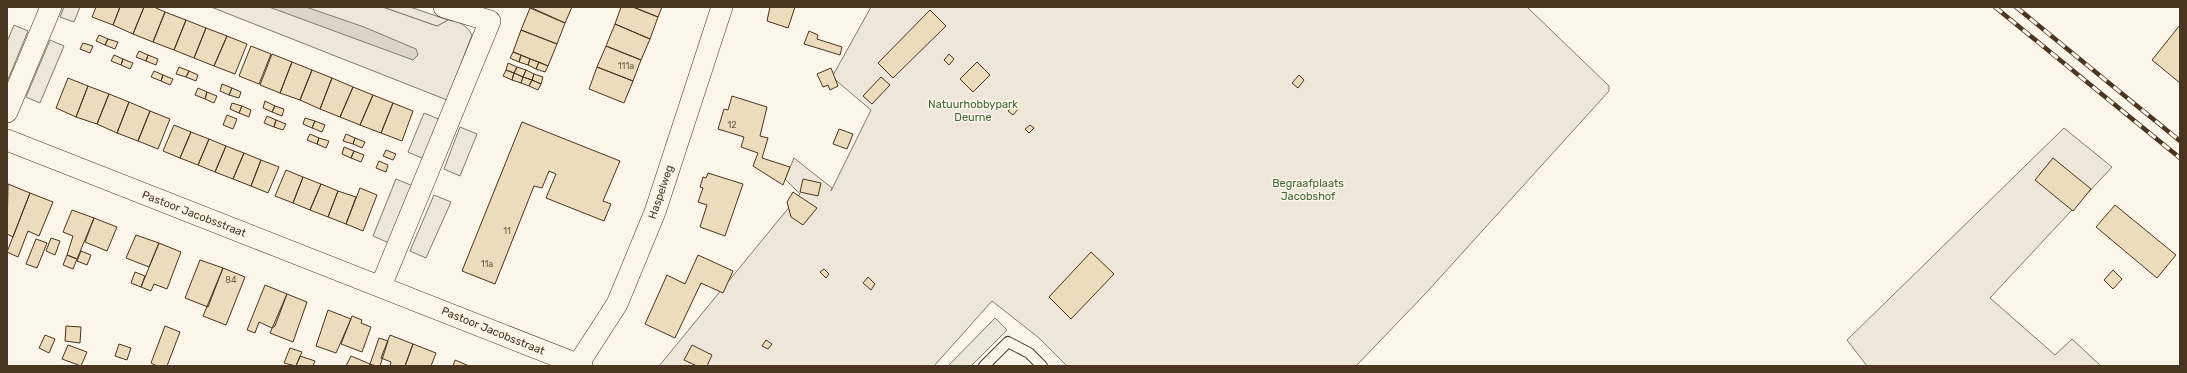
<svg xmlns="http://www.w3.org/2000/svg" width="2187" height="373" font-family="Rubik,sans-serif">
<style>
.green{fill:#ede6d9;stroke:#887966}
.parking{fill:#ede7d9;stroke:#887966}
.water{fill:#dcd4c6;stroke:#887966}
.building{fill:#ecdcbc;stroke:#4a3520}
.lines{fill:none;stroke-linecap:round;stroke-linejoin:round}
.service-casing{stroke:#4a3520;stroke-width:12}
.minor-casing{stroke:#4a3520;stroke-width:22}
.service{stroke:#fbf6e9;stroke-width:10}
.minor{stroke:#fbf6e9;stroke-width:21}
.rail-casing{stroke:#4a3520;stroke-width:4.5}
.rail{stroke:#fbf6e9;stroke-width:3;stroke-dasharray:9;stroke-linecap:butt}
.labels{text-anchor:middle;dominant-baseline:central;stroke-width:3;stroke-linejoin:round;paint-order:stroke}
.number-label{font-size:9px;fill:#725f47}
.park-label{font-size:11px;fill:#436837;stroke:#fbf6e9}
.street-label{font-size:11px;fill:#4a3520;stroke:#fbf6e9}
</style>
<rect width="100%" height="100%" fill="#fbf6e9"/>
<!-- green -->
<path class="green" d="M211 7H383L437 26 448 20C459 22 466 24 472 35L447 100Z
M871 7H1527L1609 86V91L1426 293 1356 366H1067L1039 338 992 301 934 366H659L800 194 785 179 794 158 832 188 831 191 871 110 832 77Z
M2064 128 2112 167 1990 298 2055 355 2072 339 2101 366H1867L1847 340Z"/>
<!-- parking -->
<path class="parking" d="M64 7H80L74 22 60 17Z
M383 7H410L448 20 437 26Z
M14 25 28 31 7 82V42Z
M50 40 64 46 40 103 26 97Z
M424 113 441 120 424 159 408 152Z
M460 127 477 134 460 176 444 169Z
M396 179 413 186 389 243 373 236Z
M434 195 451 202 426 258 410 251Z
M995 318 1007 330 971 366H948Z"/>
<!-- water -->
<path class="water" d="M269 7H306L364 27 416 49 418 55 413 60Z"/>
<!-- building -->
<path class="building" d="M96 7H120L113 25 92 17Z
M120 7H144L133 34 113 25Z
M144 7H154L165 12 153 42 133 34Z
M530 7H572L565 23Z
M621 7H633L658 17 650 39 615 24Z
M633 7H662L658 17Z
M770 7H795L788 28 767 21Z
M530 8 565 23 557 44 521 30Z
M930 10 946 26 893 78 878 63Z
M165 12 186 20 174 50 153 42Z
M186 20 206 28 194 58 174 50Z
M615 24 650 39 641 60 606 46Z
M2180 25V83L2152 60Z
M206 28 227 36 214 66 194 58Z
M521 30 557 44 548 66 513 52Z
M809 31 818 35 817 39 842 47 840 55 804 44Z
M99 35 108 39 105 45 96 41Z
M227 36 247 44 235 74 214 66Z
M108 39 118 42 115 49 105 45Z
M83 43 93 46 90 53 80 49Z
M251 46 271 54 259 84 239 76Z
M606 46 641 60 633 81 597 67Z
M139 51 148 55 146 61 136 57Z
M513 52 521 55 519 62 510 58Z
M272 54 292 62 280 93 260 85Z
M949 54 954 59 949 65 944 60Z
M114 55 123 59 121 65 111 61Z
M148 55 158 59 156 65 146 61Z
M521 55 530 59 528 65 519 62Z
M123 59 133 63 130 69 121 65Z
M530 59 539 62 536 69 528 65Z
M292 62 312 70 300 100 280 93Z
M539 62 548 66 545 72 536 69Z
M977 62 990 75 973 92 960 79Z
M508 63 517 67 514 73 506 70Z
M179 67 189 71 186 77 176 74Z
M517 67 526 70 523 77 514 73Z
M597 67 633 81 624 103 589 89Z
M831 68 838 86 830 90 828 85 823 87 817 74Z
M312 70 332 78 320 109 300 100Z
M506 70 514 73 512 80 503 76Z
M526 70 534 74 532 80 523 77Z
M154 71 163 75 161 81 151 77Z
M189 71 198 75 196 81 186 77Z
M514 73 523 77 521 83 512 80Z
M534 74 543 77 541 84 532 80Z
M163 75 173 79 170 85 161 81Z
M1299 75 1304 80 1298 88 1292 83Z
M523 77 532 80 529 86 521 83Z
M881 77 890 85 872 104 863 96Z
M68 78 88 86 76 117 56 108Z
M332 78 353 87 340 117 320 109Z
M532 80 541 84 538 90 529 86Z
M222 84 232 88 229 95 220 91Z
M88 86 109 94 97 124 76 117Z
M353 87 373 95 360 125 340 117Z
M198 88 207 92 205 99 195 95Z
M232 88 241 92 239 98 229 95Z
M207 92 217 96 214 103 205 99Z
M109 94 129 102 117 133 97 124Z
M373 95 393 103 381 133 360 125Z
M732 96 767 107 760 136 768 138 762 158 790 167 783 185 753 166 758 153 741 147 744 137 718 129 724 109 728 110Z
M265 101 275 106 272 112 263 108Z
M129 102 150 111 138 141 117 133Z
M232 103 242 106 239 113 230 109Z
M393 103 413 111 402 141 381 133Z
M1015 104 1019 108 1013 115 1008 111Z
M242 106 251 110 249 117 239 113Z
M275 106 284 109 282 116 272 112Z
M150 111 170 119 158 149 138 141Z
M227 115 237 119 233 129 223 125Z
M267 116 276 120 274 127 264 123Z
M305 118 315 121 312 128 303 124Z
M276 120 286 124 283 130 274 127Z
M315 121 325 125 322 132 312 128Z
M522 122 620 161 603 201 611 204 604 221 546 198 556 174 549 171 542 188 534 186 495 284 462 271Z
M174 125 191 132 180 158 163 151Z
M1030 125 1034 128 1029 133 1025 129Z
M839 129 853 134 847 149 833 144Z
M191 132 209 139 198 165 180 158Z
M310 134 319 138 317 144 307 140Z
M346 134 355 138 353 144 343 141Z
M319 138 329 141 326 148 317 144Z
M355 138 365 142 362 148 353 144Z
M209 139 226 146 215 172 198 165Z
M226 146 244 153 233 179 215 172Z
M344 147 354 151 351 158 342 154Z
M386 150 396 154 393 160 383 156Z
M354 151 364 155 361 162 351 158Z
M244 153 261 160 251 186 233 179Z
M2053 158 2091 189 2073 211 2035 180Z
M261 160 279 167 268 193 251 186Z
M379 161 388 165 386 172 376 168Z
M286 170 303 177 293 203 275 196Z
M708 173 743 184 725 236 700 227 707 205 698 202 703 188 700 187 703 177 706 178Z
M303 177 321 184 310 210 293 203Z
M803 179 821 183 818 196 800 192Z
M8 184 30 193 13 237 7 234Z
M321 184 338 191 328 217 310 210Z
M360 188 377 195 363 231 346 224Z
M338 191 356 197 346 224 328 217Z
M793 192 817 208 803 225 791 217 787 202Z
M30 193 53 202 39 236 28 231 18 257 7 252Z
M2115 205 2176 255 2157 278 2096 227Z
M72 210 94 218 77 259 67 255 73 236 63 232Z
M94 218 117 227 107 251 85 242Z
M136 235 159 243 149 267 126 258Z
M51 238 60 241 55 255 46 251Z
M36 239 47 243 37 268 26 264Z
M159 243 181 252 167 289 154 284 151 291 141 287Z
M81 251 91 255 87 265 77 261Z
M1091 252 1114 274 1071 319 1049 297Z
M67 255 77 259 73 269 63 265Z
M698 255 733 271 723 293 701 283 675 338 645 324 667 275 685 284Z
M200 260 223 268 208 307 185 298Z
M223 268 245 277 226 325 203 316Z
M824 269 829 274 826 278 820 272Z
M2113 270 2122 279 2113 289 2104 280Z
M135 272 145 276 141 287 131 283Z
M868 277 875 284 871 290 863 283Z
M265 285 287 294 275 326 272 328 259 322 255 333 247 330Z
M287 294 307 302 293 342 270 333Z
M328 310 351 319 336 353 316 346Z
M352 316 362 320 361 323 371 327 362 352 341 344Z
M66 326 81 327 80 343 65 341Z
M165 326 180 332 167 366H157L151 363Z
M45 335 55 339 49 353 39 348Z
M390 335 413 344 405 366H390L391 362 381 358Z
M379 338 388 341 380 366H376L370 364Z
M766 340 772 344 768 349 762 346Z
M119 344 131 348 127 360 115 356Z
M413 344 436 353 431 366H405Z
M68 345 87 352 81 366 62 359Z
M692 345 712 355 707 366H697L684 360Z
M290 348 302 352 296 366 284 363Z
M300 356 315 361 313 366H296Z
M351 356 370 364 369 366H346Z
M455 360 469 366H453Z"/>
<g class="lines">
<!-- service casing -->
<g class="service-casing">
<path id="service" d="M984 366 1008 342 1029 353 1042 366"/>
</g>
<!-- minor casing -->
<g class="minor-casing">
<path id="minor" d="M7 112 51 7
M7 140 582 366
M381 286 490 21 444 7
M577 366 617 304 655 212 722 7"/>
</g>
<!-- service -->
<use href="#service" class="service"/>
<!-- minor -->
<use href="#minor" class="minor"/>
<!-- rail casing -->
<g class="rail-casing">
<path id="rail" d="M1995 7 2180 158
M2016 7 2180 141"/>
</g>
<!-- rail -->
<use href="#rail" class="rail"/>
</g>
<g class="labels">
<!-- number labels -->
<g class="number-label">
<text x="626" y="66">111a</text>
<text x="732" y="125">12</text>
<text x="507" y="231">11</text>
<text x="487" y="264">11a</text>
<text x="231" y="280">84</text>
</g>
<!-- park labels -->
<g class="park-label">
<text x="973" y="104">Natuurhobbypark<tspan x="973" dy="13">Deurne</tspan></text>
<text x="1308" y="183">Begraafplaats<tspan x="1308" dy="13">Jacobshof</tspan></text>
</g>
<!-- street labels -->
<g class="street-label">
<text transform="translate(661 192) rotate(-71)">Haspelweg</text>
<text transform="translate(194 214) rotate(21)">Pastoor Jacobsstraat</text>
<text transform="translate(493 331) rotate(22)">Pastoor Jacobsstraat</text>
</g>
</g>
<!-- border -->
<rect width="2187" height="373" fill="none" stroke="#4a3520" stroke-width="16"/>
</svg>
